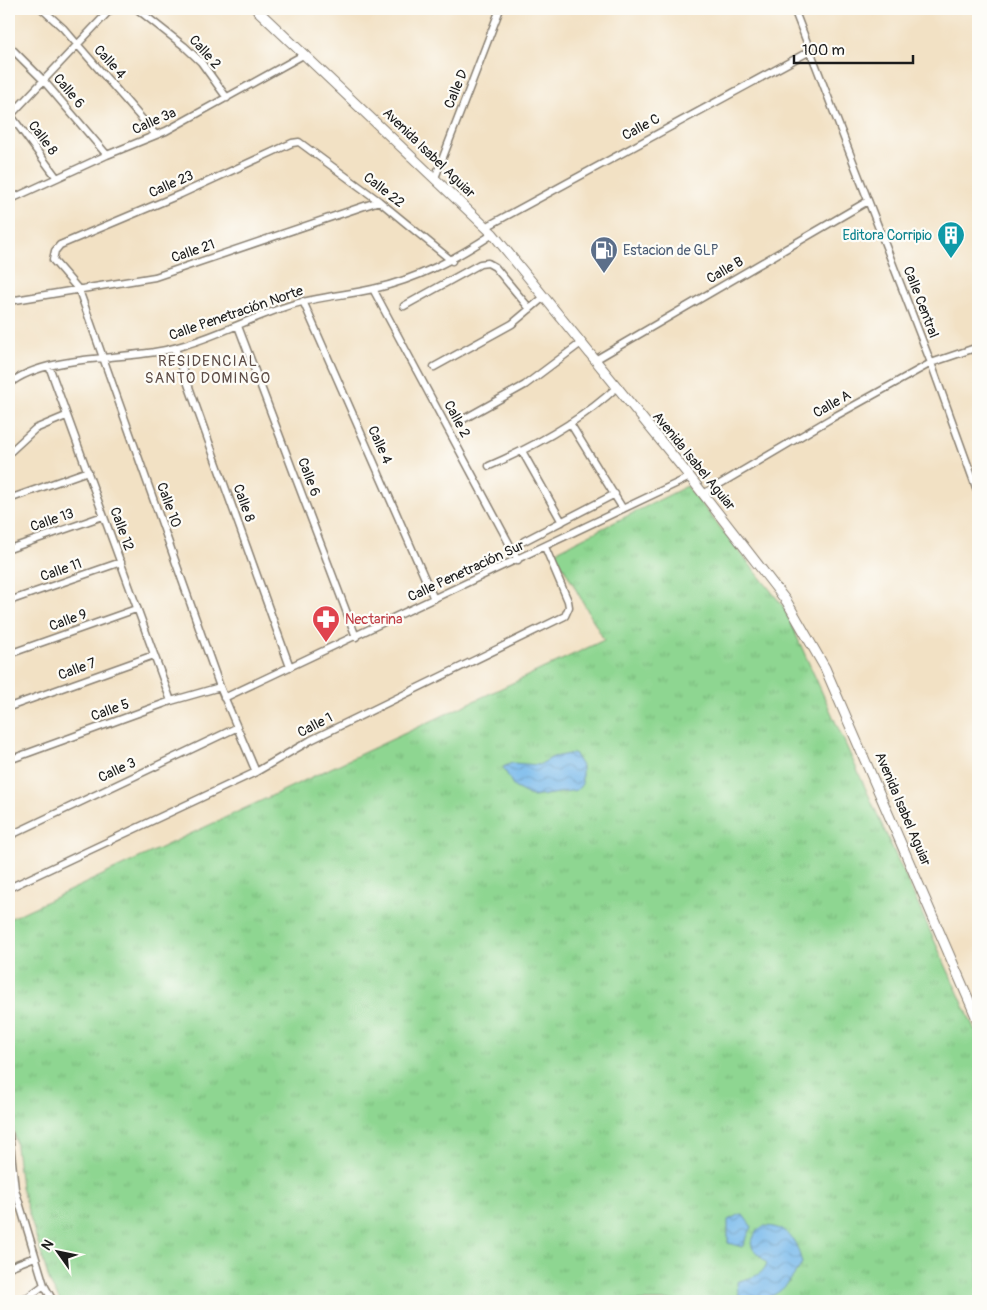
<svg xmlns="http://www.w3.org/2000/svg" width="987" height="1310" font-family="Pangolin,sans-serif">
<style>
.grass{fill:url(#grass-tufts);stroke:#557956}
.water{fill:url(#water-waves);stroke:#486a84}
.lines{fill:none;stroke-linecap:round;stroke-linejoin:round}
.minor-casing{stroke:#877e70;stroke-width:9}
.secondary-casing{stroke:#877e70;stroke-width:11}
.minor{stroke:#fff;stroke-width:6}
.secondary{stroke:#fff;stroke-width:9}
.labels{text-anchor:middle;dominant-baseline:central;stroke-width:4.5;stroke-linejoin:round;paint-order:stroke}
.street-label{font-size:14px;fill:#1c1c1c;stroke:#fdfcf7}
.culture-label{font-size:14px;fill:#0d838f;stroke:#fdfcf7;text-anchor:end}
.service-label{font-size:14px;fill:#4e5e75;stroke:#fdfcf7;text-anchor:start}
.health-label{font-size:14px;fill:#be3a42;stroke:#fdfcf7;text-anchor:start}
.neighbourhood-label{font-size:15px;letter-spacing:1px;fill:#5f4e48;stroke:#fdfcf7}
</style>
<defs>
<pattern id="grass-tufts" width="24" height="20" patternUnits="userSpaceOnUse" patternTransform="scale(1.25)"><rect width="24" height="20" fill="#8ed691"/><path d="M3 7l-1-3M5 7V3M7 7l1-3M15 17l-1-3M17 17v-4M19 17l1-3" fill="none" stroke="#7ab77c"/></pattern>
<pattern id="water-waves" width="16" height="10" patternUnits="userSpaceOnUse" patternTransform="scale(1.25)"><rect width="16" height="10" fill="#75b8eb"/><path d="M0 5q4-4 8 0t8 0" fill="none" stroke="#5f95be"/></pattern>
</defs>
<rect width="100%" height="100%" fill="#fdfcf7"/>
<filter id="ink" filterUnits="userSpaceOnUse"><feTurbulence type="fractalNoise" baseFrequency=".02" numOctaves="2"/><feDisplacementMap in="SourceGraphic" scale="10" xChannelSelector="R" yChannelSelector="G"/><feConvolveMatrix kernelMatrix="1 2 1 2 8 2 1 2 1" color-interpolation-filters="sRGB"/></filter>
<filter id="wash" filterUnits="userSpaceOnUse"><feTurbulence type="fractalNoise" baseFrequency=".0096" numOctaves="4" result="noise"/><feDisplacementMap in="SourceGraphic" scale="20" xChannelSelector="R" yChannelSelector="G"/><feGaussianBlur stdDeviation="1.12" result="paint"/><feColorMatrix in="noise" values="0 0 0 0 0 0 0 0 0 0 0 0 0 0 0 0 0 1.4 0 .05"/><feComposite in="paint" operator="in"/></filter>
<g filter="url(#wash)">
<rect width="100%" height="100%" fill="#f2e1c4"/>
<!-- grass -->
<path class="grass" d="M687 486 783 606 978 1037V1301H60L50 1283 21 1187 9 1090V919L604 640 555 552Z"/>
<!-- water -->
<path class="water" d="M574 753 582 766V784L577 790 533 797 514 787 503 767 512 763 539 765 553 757Z
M738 1215H743L752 1227 742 1247 728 1243V1220Z
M763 1226C789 1226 797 1241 802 1264 785 1289 776 1301 743 1301L738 1293 737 1282C749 1277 762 1278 767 1263L753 1249 751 1243 756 1232Z"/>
</g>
<g filter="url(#ink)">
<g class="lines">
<!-- minor casing -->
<g class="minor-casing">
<path id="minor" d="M42 9 63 28 156 135
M137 9 184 46 201 62 227 98
M794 9 931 363 978 493
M9 46 43 80 107 155
M9 113 57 178
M9 117 111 9
M435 178 500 9
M9 200 107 155 166 131 305 54
M486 227 810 51
M373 289 518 560
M9 301 155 277 379 201
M303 301 434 599
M404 306 480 264 488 263 495 267 530 309
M238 326 356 637
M175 348 290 667
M595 360 868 201
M49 366 171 701
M434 367 512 324 544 297
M9 384C44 355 121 360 166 350 210 340 249 318 291 305 317 297 346 295 373 289 418 279 455 259 493 234
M462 420 525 385 581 343
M570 423 623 509
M522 451 562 522
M9 453 35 429 66 416
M489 466C535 446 581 421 617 387
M703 494 830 419 931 363 978 347
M9 499 88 471
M524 541 615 494
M9 549 103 516
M9 601 121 562
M9 654 136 609
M224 698 690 477
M9 707 154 655
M9 760 171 701 220 687
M256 772 220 687 79 290 53 260 55 251 60 245 181 194 292 143 299 142 379 201 452 261
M9 836 236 728
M9 888 256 772 311 740 565 616 569 607 568 601 545 547
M9 1134 15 1189 44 1285 53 1301
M9 1267 35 1257
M15 1301 28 1297 44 1285"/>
</g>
<!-- secondary casing -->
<g class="secondary-casing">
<path id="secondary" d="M256 9 493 234 690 477 787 602 825 668 978 1021"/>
</g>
<!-- minor -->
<use href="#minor" class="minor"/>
<!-- secondary -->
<use href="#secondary" class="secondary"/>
</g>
</g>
<!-- icons -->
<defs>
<g id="building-pin" transform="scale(1.4375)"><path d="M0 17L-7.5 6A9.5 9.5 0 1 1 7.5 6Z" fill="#0f9aa8" stroke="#fdfcf7"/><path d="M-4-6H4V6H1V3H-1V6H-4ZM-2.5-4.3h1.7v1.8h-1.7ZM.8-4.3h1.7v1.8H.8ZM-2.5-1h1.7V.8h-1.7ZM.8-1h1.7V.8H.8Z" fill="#fff"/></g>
<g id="fuel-pin" transform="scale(1.4375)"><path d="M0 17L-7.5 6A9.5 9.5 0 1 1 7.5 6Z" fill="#5c6f8a" stroke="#fdfcf7"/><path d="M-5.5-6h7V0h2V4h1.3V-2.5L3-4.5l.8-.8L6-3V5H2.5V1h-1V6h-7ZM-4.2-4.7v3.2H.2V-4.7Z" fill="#fff"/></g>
<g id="pharmacy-pin" transform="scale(1.4375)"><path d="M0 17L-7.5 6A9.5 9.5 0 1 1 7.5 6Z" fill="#e0444e" stroke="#fdfcf7"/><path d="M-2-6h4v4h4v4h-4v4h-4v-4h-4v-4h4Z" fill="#fff"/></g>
</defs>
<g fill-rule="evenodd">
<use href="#building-pin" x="951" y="235"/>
<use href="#fuel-pin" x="604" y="250"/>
<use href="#pharmacy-pin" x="326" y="619"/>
</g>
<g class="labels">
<!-- street labels -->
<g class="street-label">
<text transform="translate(205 52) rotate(48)">Calle 2</text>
<text transform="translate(110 62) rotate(48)">Calle 4</text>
<text transform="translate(456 89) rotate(-68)">Calle D</text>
<text transform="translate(69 91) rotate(50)">Calle 6</text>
<text transform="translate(154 121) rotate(-24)">Calle 3a</text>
<text transform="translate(641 127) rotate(-28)">Calle C</text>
<text transform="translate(43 138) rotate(53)">Calle 8</text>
<text transform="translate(429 153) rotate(44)">Avenida Isabel Aguiar</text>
<text transform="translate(171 184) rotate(-24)">Calle 23</text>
<text transform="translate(384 190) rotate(38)">Calle 22</text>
<text transform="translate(193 251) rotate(-19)">Calle 21</text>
<text transform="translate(725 270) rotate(-30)">Calle B</text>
<text transform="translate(921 302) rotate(69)">Calle Central</text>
<text transform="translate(236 313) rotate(-19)">Calle Penetración Norte</text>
<text transform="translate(832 404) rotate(-30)">Calle A</text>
<text transform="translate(457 419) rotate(62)">Calle 2</text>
<text transform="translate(380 445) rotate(66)">Calle 4</text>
<text transform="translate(694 461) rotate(51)">Avenida Isabel Aguiar</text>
<text transform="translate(309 477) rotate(69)">Calle 6</text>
<text transform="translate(244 503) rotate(70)">Calle 8</text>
<text transform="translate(169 505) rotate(70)">Calle 10</text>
<text transform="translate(52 520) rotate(-19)">Calle 13</text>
<text transform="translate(122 529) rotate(70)">Calle 12</text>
<text transform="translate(61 570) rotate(-19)">Calle 11</text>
<text transform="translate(466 571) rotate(-25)">Calle Penetración Sur</text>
<text transform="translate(68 620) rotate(-20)">Calle 9</text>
<text transform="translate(77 669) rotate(-20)">Calle 7</text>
<text transform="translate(110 710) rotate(-20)">Calle 5</text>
<text transform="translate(315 725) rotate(-27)">Calle 1</text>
<text transform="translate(117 770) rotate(-25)">Calle 3</text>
<text transform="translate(903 809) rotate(67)">Avenida Isabel Aguiar</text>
</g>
<!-- culture labels -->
<g class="culture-label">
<text x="932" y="235">Editora Corripio</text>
</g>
<!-- service labels -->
<g class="service-label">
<text x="623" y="250">Estacion de GLP</text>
</g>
<!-- health labels -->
<g class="health-label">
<text x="345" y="619">Nectarina</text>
</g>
<!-- neighbourhood labels -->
<g class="neighbourhood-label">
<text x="208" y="361">RESIDENCIAL<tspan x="208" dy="17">SANTO DOMINGO</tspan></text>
</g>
</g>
<!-- margin -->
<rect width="987" height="1310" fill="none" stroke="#fdfcf7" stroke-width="30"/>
<!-- north arrow -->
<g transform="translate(58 1252) rotate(303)" stroke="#fdfcf7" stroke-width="4" paint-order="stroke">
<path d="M0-4L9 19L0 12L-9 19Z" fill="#1c1c1c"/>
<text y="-8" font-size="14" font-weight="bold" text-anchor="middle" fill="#1c1c1c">N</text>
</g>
<!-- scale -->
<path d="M794 55v8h119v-8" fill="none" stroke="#1c1c1c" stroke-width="2.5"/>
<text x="802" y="55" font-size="15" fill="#1c1c1c" stroke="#fdfcf7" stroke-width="4" paint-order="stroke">100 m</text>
</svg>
